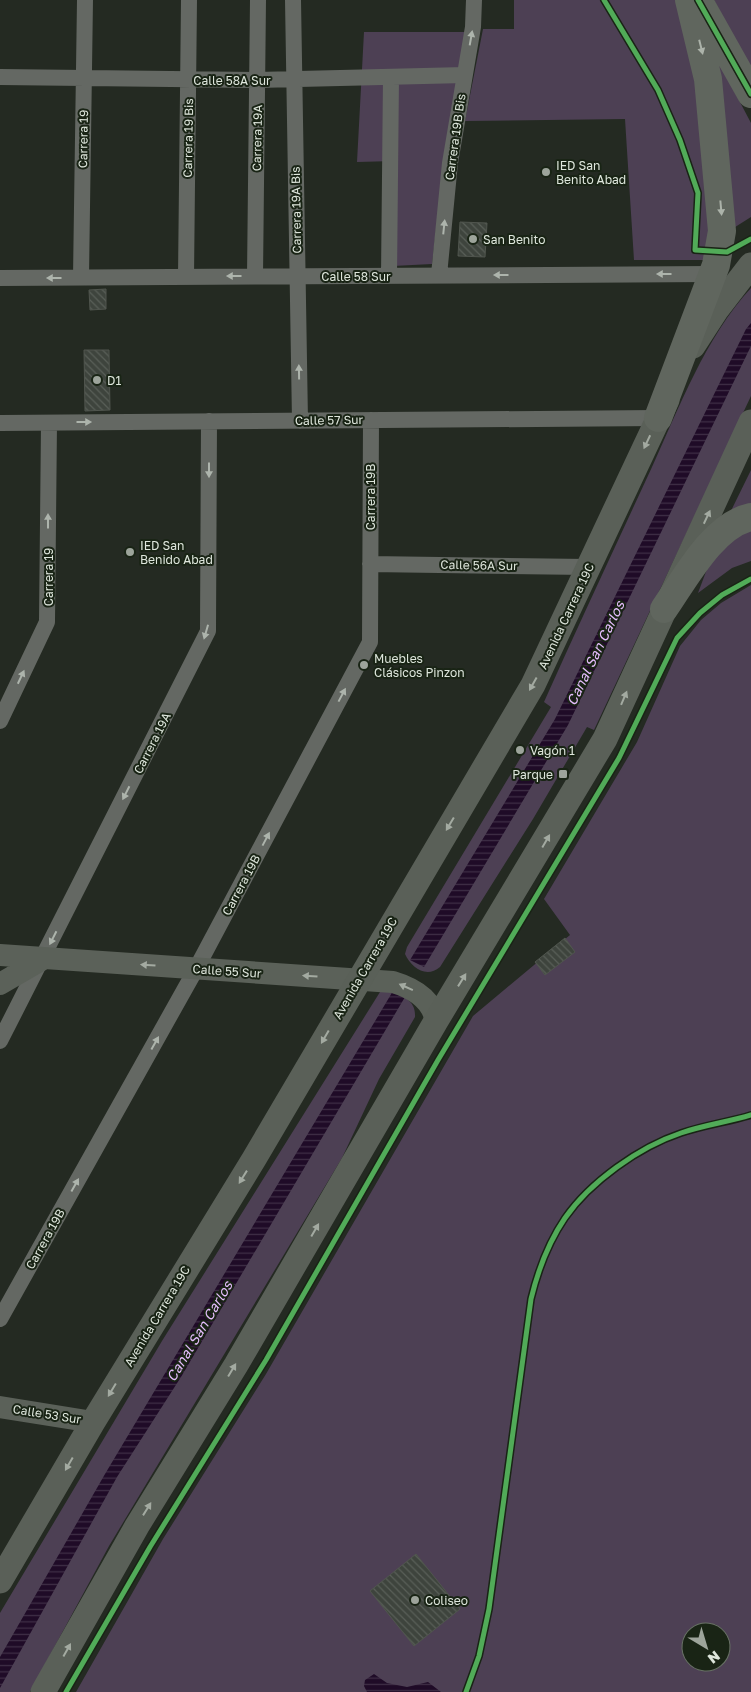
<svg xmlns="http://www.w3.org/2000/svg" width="751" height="1692" font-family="'Golos Text',sans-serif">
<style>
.green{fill:#4d4054;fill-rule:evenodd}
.water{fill:url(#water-rules)}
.building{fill:url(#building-back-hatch);stroke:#50554e}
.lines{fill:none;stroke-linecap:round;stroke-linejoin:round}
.street{stroke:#646863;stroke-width:16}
.secondary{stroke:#5b6159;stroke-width:22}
.primary{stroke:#5a6058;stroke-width:25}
.highway{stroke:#60665e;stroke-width:28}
.cycleway-casing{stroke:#192415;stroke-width:8}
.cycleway{stroke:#51ab58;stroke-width:5}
.oneway{fill:#adb4ac}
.oneway2{fill:#acb3aa}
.oneway3{fill:#a3aaa1}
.poi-dot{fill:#9da49b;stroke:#192415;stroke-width:2}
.labels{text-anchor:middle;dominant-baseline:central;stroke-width:4;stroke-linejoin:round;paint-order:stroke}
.street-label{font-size:12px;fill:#dee6dc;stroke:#192415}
.poi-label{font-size:12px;fill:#dee6dc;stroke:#192415;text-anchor:start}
.water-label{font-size:14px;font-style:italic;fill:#e5bdfd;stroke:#192415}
</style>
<defs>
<pattern id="water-rules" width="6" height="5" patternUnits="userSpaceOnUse" patternTransform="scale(1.25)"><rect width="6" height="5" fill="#1f0b27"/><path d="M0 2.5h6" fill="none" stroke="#3f2f46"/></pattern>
<pattern id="building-back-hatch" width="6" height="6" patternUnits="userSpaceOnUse" patternTransform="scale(1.25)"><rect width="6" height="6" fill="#3e443d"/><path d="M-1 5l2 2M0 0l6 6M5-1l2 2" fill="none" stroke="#595f58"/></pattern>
</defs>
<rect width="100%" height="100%" fill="#242a22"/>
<!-- green -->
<path class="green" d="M514 0H677L694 49 715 212 708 260H634L625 119 465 121 483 29H514Z
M714 0H751V70Z
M364 32H467L445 152 432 264 393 266 394 161 357 162Z
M713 51 751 123V217L732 229Z
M751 288V396L594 730 587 727 533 819 440 967C426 979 411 967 405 954L407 947 551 707 544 702C579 624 616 545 652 467 680 406 705 338 751 288Z
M751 470V510L727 519Z
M751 527V561L732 568 698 593 710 561 723 543Z
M751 585V1692H76L163 1539 266 1374 473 1016 570 935 544 899 637 742 680 646 701 620 721 603ZM691 1632H721V1662H691Z
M392 990C405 998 416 1001 415 1017L379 1079 342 1158 109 1546 30 1692H0V1613L162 1341 380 992Z"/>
<!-- water -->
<path class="water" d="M751 323V346L568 725 424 967 410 960 555 719 746 329Z
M393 991 405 997 181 1377 117 1477 0 1688V1657L105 1474Z
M374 1674 387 1683 407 1687 428 1682 441 1692H367L364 1686 365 1680Z"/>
<!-- building -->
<path class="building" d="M460 222 487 223 485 257 458 256Z
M106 289V309L90 310 89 290Z
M84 350H109L110 410 85 411Z
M565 938 575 952 545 975 535 962Z
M416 1554 460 1609 414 1646 370 1591Z"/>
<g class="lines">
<!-- street -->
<path class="street" d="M293 0 300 421
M0 77 257 80 465 75
M439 275 450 163 473 27 474 0
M255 276 258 0
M389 276 391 77
M81 277 85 0
M186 277 189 0
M0 278 712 274
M0 423 658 418
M370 564 588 567
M0 721 47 622 49 423
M0 1041 208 631 209 421
M0 1319 196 969 370 642 371 420"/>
<!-- secondary -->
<path class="secondary" d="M0 955 393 982C413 988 432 999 436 1021
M0 984 43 959
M0 1407 93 1422"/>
<!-- primary -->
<path class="primary" d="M693 346 717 309 751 265
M0 1581 93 1422 254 1159 533 685 667 400
M43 1692 137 1526 236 1365 436 1021 605 739 751 422"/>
<!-- highway -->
<path class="highway" d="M700 3 751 94
M658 418 716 265 722 231 708 79 689 0
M664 609C685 579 713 525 751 517"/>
<!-- cycleway casing -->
<g class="cycleway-casing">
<path id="cycleway" d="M604 0 658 90 680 140 698 193 695 250 727 252 751 239
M698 0 751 94
M66 1692 150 1547 266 1360 438 1060 619 758 677 638 700 613 722 595 751 579
M466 1692 479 1656 489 1609 531 1299C538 1270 548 1243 565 1218 590 1182 639 1147 681 1133 704 1125 728 1122 751 1115"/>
</g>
<!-- cycleway -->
<use href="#cycleway" class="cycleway"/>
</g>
<!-- one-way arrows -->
<defs><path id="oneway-solid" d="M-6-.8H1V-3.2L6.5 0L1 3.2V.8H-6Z" transform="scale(1.25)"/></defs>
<g class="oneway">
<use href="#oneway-solid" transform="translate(471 38) rotate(-80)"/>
<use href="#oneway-solid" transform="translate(444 227) rotate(-84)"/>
<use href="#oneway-solid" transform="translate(664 274) rotate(180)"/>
<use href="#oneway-solid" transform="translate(501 275) rotate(180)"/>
<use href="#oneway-solid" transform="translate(234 276) rotate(180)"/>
<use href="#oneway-solid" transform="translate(54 278) rotate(180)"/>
<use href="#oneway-solid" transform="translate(299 372) rotate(-91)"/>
<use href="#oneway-solid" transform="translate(84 422)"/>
<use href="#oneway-solid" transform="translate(209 470) rotate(90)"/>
<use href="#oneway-solid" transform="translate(48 521) rotate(-90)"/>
<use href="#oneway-solid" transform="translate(206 632) rotate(106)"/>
<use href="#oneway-solid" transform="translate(21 677) rotate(-65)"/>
<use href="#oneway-solid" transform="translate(342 695) rotate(-62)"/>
<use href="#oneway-solid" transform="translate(126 793) rotate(117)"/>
<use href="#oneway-solid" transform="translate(266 839) rotate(-62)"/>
<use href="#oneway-solid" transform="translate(53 938) rotate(117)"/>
<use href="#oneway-solid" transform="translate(155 1043) rotate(-61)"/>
<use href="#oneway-solid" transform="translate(75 1185) rotate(-61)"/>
</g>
<g class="oneway2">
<use href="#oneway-solid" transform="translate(701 47) rotate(76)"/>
<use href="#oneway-solid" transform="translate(721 208) rotate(85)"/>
</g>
<g class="oneway3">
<use href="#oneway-solid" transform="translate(647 442) rotate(115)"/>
<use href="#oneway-solid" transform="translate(707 517) rotate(-65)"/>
<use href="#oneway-solid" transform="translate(533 684) rotate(119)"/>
<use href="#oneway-solid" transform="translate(624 698) rotate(-67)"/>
<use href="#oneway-solid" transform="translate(450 824) rotate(121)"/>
<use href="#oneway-solid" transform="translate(546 841) rotate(-60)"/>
<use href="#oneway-solid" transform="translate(148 965) rotate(-176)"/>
<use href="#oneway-solid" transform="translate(310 976) rotate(-176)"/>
<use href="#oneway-solid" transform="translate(462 980) rotate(-58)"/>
<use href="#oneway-solid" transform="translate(406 987) rotate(-156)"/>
<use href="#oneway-solid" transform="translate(325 1037) rotate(120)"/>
<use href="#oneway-solid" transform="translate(243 1177) rotate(122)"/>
<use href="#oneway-solid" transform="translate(315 1230) rotate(-60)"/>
<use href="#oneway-solid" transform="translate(232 1370) rotate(-59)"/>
<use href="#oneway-solid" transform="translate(112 1390) rotate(121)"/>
<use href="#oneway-solid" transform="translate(69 1464) rotate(120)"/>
<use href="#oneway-solid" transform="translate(147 1509) rotate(-58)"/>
<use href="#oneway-solid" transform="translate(67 1650) rotate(-61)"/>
</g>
<!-- markers -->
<g class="poi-dot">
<circle cx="546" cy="172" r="5"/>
<circle cx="473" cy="239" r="5"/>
<circle cx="97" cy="380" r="5"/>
<circle cx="130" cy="552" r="5"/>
<circle cx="364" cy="665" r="5"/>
<circle cx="520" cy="750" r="5"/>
<rect x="558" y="769" width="10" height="10" rx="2.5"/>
<circle cx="415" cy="1600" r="5"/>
</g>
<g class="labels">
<!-- street labels -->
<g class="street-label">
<text x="232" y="80">Calle 58A Sur</text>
<text transform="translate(455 137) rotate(-82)">Carrera 19B Bis</text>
<text transform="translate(188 138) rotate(-89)">Carrera 19 Bis</text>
<text transform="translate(257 138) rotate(-89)">Carrera 19A</text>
<text transform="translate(83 139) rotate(-89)">Carrera 19</text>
<text transform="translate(296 210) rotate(-91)">Carrera 19A Bis</text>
<text x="356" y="276">Calle 58 Sur</text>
<text transform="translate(329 420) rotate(-1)">Calle 57 Sur</text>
<text transform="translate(370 497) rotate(-90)">Carrera 19B</text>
<text transform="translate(479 565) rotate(1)">Calle 56A Sur</text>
<text transform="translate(48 577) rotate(-90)">Carrera 19</text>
<text transform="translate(566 616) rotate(-65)">Avenida Carrera 19C</text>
<text transform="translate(152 743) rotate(-63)">Carrera 19A</text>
<text transform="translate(241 885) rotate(-62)">Carrera 19B</text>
<text transform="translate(365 968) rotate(-60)">Avenida Carrera 19C</text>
<text transform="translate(227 971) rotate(4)">Calle 55 Sur</text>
<text transform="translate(45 1239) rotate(-61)">Carrera 19B</text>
<text transform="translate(157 1316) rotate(-59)">Avenida Carrera 19C</text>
<text transform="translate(47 1414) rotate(9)">Calle 53 Sur</text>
</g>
<!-- poi labels -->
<g class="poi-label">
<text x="556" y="165">IED San<tspan x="556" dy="14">Benito Abad</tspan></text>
<text x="483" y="239">San Benito</text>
<text x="107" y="380">D1</text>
<text x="140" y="545">IED San<tspan x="140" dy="14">Benido Abad</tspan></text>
<text x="374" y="658">Muebles<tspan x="374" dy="14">Clásicos Pinzon</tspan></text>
<text x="530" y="750">Vagón 1</text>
<text x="553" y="774" text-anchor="end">Parque</text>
<text x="425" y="1600">Coliseo</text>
</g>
<!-- water labels -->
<g class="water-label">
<text transform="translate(595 653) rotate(-64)">Canal San Carlos</text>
<text transform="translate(199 1331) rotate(-59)">Canal San Carlos</text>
</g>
</g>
<!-- north arrow -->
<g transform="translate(706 1647) rotate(142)"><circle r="24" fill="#192415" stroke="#687265"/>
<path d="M0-4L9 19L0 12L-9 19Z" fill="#9da49b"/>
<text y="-8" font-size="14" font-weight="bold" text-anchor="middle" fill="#dee6dc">N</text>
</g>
</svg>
